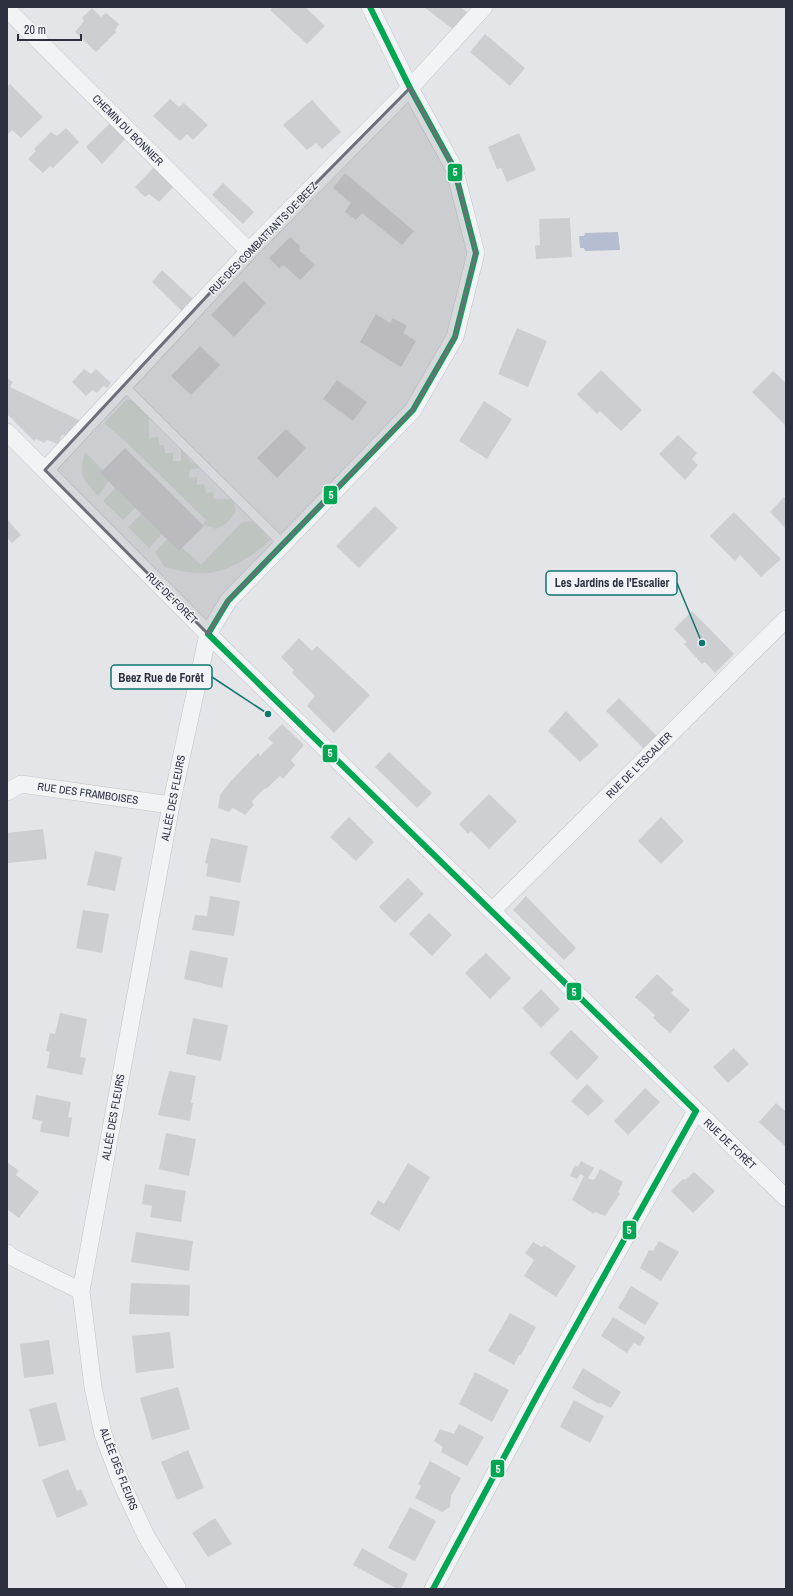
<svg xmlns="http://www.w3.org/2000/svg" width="793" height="1596" font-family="'Archivo Narrow',sans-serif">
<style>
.green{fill:#d3dbd4}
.water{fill:#b5bed0}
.building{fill:#cdced1}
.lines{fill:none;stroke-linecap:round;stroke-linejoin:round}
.lane-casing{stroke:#c2c3c6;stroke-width:10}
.street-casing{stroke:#c2c3c6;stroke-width:18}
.lane{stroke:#f2f3f4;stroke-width:9}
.street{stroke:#f2f3f4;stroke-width:17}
.bus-1-casing{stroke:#f1f3f6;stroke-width:9}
.bus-1{stroke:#00a651;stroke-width:6}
.marked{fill:#6c6f7a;fill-opacity:0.2;stroke:#6c6f7a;stroke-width:3;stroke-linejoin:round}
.labels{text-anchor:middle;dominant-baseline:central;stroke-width:3;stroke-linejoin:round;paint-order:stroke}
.street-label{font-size:11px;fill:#2c303f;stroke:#f1f3f6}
.leader{fill:none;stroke:#0f766e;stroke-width:1.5}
.callout-dot{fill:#0f766e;stroke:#f1f3f6;stroke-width:1.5}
.callout{fill:#f1f3f6;stroke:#0f766e;stroke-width:1.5}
.callout-label{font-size:12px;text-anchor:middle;font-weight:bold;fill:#2c303f}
.line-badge{stroke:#f1f3f6;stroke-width:1.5}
.badge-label{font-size:11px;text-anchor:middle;font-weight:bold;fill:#fff}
</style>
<rect width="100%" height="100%" fill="#e3e5e8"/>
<!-- green -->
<path class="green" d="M134 399 149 413V438L158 437 159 445H164L165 453H173V461H181V445C187 450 185 457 191 462 196 466 202 463 206 468L190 469 189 478 197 477V485L204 484 206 493 213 492 214 499H233L236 512 226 524 216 529 203 524 206 520 127 443 104 423 126 400Z
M85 452 111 478 98 496C81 477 79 477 85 452Z
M118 485 138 505 123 520 103 501Z
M144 511 165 531 149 548 128 527Z
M252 521 270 540C254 555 231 571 208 573 194 574 179 571 165 567L155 552 170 536 201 565 242 522Z"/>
<!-- water -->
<path class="water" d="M618 232 620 250 585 251 584 248H580L579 236H584L585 233Z"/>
<!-- building -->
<path class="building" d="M273 7H305L325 26 307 44 270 10Z
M424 7H460L467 12 454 30Z
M92 8 101 17 106 13 119 24 115 30 116 32 96 52 75 32 84 21 82 18Z
M485 34 525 68 510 86 470 52Z
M10 84 43 117 21 138 12 130 7 135V87Z
M170 99 179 107 184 103 208 125 193 140 187 134 180 141 153 116Z
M312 100 341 132 322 149 316 143 307 150 283 125Z
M111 122 127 137 102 164 86 147Z
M66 128 79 142 53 168 50 166 43 173 28 159 36 151 34 149 51 132 57 136Z
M519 133 536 170 507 182 501 168 497 169 488 147Z
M156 165 175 185 159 202 149 194 145 197 135 187Z
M345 173 414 231 402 245 362 213 356 220 345 212 351 203 333 188Z
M223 183 254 212 243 224 212 195Z
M570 218 572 257 536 259 535 246 540 245 539 219Z
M290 237 300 246 299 250 315 265 300 280 284 265 279 268 269 258Z
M162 270 194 300 183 312 152 282Z
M244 281 266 303 234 337 211 315Z
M376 314 390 323 393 318 407 326 403 333 416 341 401 367 360 342Z
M517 328 547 341 528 387 498 374Z
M200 346 220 365 191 395 171 376Z
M84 369 91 374 96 369 111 383 107 388 103 386 97 393 92 390 86 396 72 382Z
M601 370 642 410 621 431 600 411 597 414 577 394Z
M773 371 786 383V426L752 392Z
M7 378 13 382 10 387 81 421 70 437 62 435 58 444 47 440 44 443 36 439 34 441 7 414Z
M337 380 367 402 353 421 323 399Z
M484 401 512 419 487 459 459 441Z
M286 429 306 448 277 478 257 458Z
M678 435 697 453 692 459 698 465 685 480 659 454Z
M125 448 204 526 179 551 100 473Z
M784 497 786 499V529L770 512Z
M375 506 398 528 359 568 336 546Z
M734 512 781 559 761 577 740 555 735 561 710 536Z
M8 520 21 535 12 543 7 538Z
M692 611 734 654 715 673 705 662 702 664 684 644 687 642 674 629Z
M299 638 312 651 317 646 370 695 334 733 307 706 315 696 292 673 294 670 281 657Z
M619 698 660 739 647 752 606 711Z
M566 711 599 745 580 762 548 731Z
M282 724 304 745 291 760 295 765 283 779 280 776 266 789 265 788 252 801 254 805 245 815 233 808 229 812 218 808 220 795 231 781 258 753 260 756 273 743 268 738Z
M389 752 432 793 417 808 375 767Z
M489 794 517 821 489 849 471 831 468 834 459 824Z
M349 817 374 842 356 861 330 837Z
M661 817 684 841 661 864 638 841Z
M43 829 47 859 8 863 7 833Z
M211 838 248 846 240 883 206 876 208 864 205 863Z
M95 851 122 857 115 891 87 885Z
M408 878 424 894 395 923 379 907Z
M210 896 240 901 234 936 192 930 195 915 207 916Z
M526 896 576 948 564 960 513 910Z
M83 910 109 914 102 953 76 948Z
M429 913 452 935 432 956 409 934Z
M190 950 228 958 222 988 184 979Z
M486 953 511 978 490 999 465 973Z
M657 974 674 990 671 993 690 1010 670 1033 653 1018 655 1015 635 997Z
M541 989 560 1009 541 1028 522 1008Z
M60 1013 87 1019 80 1057 86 1058 82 1075 47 1068 50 1052 46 1051 50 1033 55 1034Z
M193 1018 228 1025 221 1061 186 1054Z
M571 1030 599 1057 577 1080 549 1053Z
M734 1048 749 1064 728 1083 713 1067Z
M169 1071 196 1076 191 1103H193L190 1121 158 1115Z
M587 1084 604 1101 588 1116 571 1101Z
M645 1088 660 1102 628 1135 614 1121Z
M36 1095 71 1102 68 1117 72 1118 69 1137 40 1132 42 1121 32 1119Z
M776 1103 786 1112V1147L759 1122Z
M166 1133 196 1139 189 1176 159 1169Z
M581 1161 594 1168 588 1178 592 1180 595 1179 600 1169 623 1182 618 1192 620 1194 605 1216 595 1212 594 1214 572 1200 584 1176 580 1174 577 1179 570 1176 575 1165 578 1167Z
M7 1162 19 1171 16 1175 39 1192 19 1218 7 1209Z
M408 1163 430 1177 399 1231 370 1214 378 1200 384 1204Z
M694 1172 715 1191 693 1213 671 1191 683 1179 685 1180Z
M145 1184 186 1191 181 1222 150 1217 152 1206 142 1204Z
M136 1232 193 1241 189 1271 131 1262Z
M659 1241 679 1252 661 1281 640 1268 649 1250 653 1251Z
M533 1242 542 1247 544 1245 576 1266 556 1297 524 1276 534 1260 525 1253Z
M131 1283 190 1285 189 1316 129 1314Z
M631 1286 659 1303 645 1325 618 1308Z
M510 1313 536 1327 521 1355H519L514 1365 488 1351Z
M613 1317 645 1337 640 1346 634 1343 627 1353 601 1336Z
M170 1332 174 1368 136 1373 132 1336Z
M49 1340 54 1374 24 1378 20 1344Z
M583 1368 621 1392 611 1408 601 1403 599 1404 572 1388Z
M475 1372 509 1390 492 1422 459 1404Z
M178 1387 190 1429 152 1440 140 1398Z
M574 1400 604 1416 590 1443 560 1427Z
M56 1402 66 1440 39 1447 29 1409Z
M459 1424 484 1437 467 1466 441 1452 443 1447 434 1441 440 1429 454 1434Z
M188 1450 204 1488 177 1500 161 1462Z
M430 1461 461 1478 451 1496 450 1507 442 1512 415 1498 421 1486 418 1484Z
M68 1469 77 1491 81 1489 88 1505 57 1518 42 1480Z
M410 1507 436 1521 415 1561 388 1548Z
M215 1518 232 1544 208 1557 192 1533Z
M362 1548 408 1574 401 1589H397L353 1565Z"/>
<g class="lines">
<!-- lane casing -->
<g class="lane-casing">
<path id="lane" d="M123 385 283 544"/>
</g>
<!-- street casing -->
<g class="street-casing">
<path id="street" d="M7 9 249 251
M7 432 208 634 786 1198
M45 470 249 251 410 88 484 7
M7 792 21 784 171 805
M492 911 786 619
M7 1253 12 1257 81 1291
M177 1587 146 1536 121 1482 103 1434 93 1387 81 1291 171 805 208 634 228 601 413 410 455 337 476 253 454 168 410 88 370 7
M433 1589 539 1392 696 1111"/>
</g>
<!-- lane -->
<use href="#lane" class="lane"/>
<!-- street -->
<use href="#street" class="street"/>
<!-- bus-1 casing -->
<g class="bus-1-casing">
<path id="bus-1" d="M208 634 228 601 413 410 455 337 476 253 454 168 410 88 370 7
M208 634 696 1111
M433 1589 539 1392 696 1111"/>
</g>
<!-- bus-1 -->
<use href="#bus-1" class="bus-1"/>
</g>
<!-- marked area -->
<path class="marked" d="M410 88 454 168 476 253 455 337 413 410 228 601 208 634 45 470 249 251Z"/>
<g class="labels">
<!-- street labels -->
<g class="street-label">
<text transform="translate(128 130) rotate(45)">CHEMIN DU BONNIER</text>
<text transform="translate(263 238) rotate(-46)">RUE DES COMBATTANTS DE BEEZ</text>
<text transform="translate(172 598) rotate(45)">RUE DE FORÊT</text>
<text transform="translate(639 765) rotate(-45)">RUE DE L'ESCALIER</text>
<text transform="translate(88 793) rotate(8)">RUE DES FRAMBOISES</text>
<text transform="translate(173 798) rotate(-79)">ALLÉE DES FLEURS</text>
<text transform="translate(113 1117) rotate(-80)">ALLÉE DES FLEURS</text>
<text transform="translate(730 1144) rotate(44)">RUE DE FORÊT</text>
<text transform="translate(119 1469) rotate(69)">ALLÉE DES FLEURS</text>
</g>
</g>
<!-- callouts -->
<path class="leader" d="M702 643L677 583M268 714L212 677"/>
<g class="callout-dot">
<circle cx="702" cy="643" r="4"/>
<circle cx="268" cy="714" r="4"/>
</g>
<g class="callout">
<rect x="546" y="571" width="131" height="24" rx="4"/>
<rect x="111" y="665" width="101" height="24" rx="4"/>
</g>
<g class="callout-label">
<text x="612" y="587">Les Jardins de l'Escalier</text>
<text x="161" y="682">Beez Rue de Forêt</text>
</g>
<g class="line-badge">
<rect x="447" y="163" width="16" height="19" rx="4" fill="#00a651"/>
<rect x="323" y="485" width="15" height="20" rx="4" fill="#00a651"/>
<rect x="322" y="744" width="16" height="19" rx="4" fill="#00a651"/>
<rect x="566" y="982" width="16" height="19" rx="4" fill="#00a651"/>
<rect x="622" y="1220" width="15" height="20" rx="4" fill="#00a651"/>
<rect x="490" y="1459" width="15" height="19" rx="4" fill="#00a651"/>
</g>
<g class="badge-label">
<text x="455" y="176">5</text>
<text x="331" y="499">5</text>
<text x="330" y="757">5</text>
<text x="574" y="996">5</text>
<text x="629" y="1234">5</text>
<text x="498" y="1473">5</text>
</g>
<!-- border -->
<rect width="793" height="1596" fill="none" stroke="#2c303f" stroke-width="16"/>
<!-- scale -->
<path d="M18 34v6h63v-6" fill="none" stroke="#2c303f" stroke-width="2"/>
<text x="24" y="34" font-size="12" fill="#2c303f" stroke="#f1f3f6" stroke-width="3" paint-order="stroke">20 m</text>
</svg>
